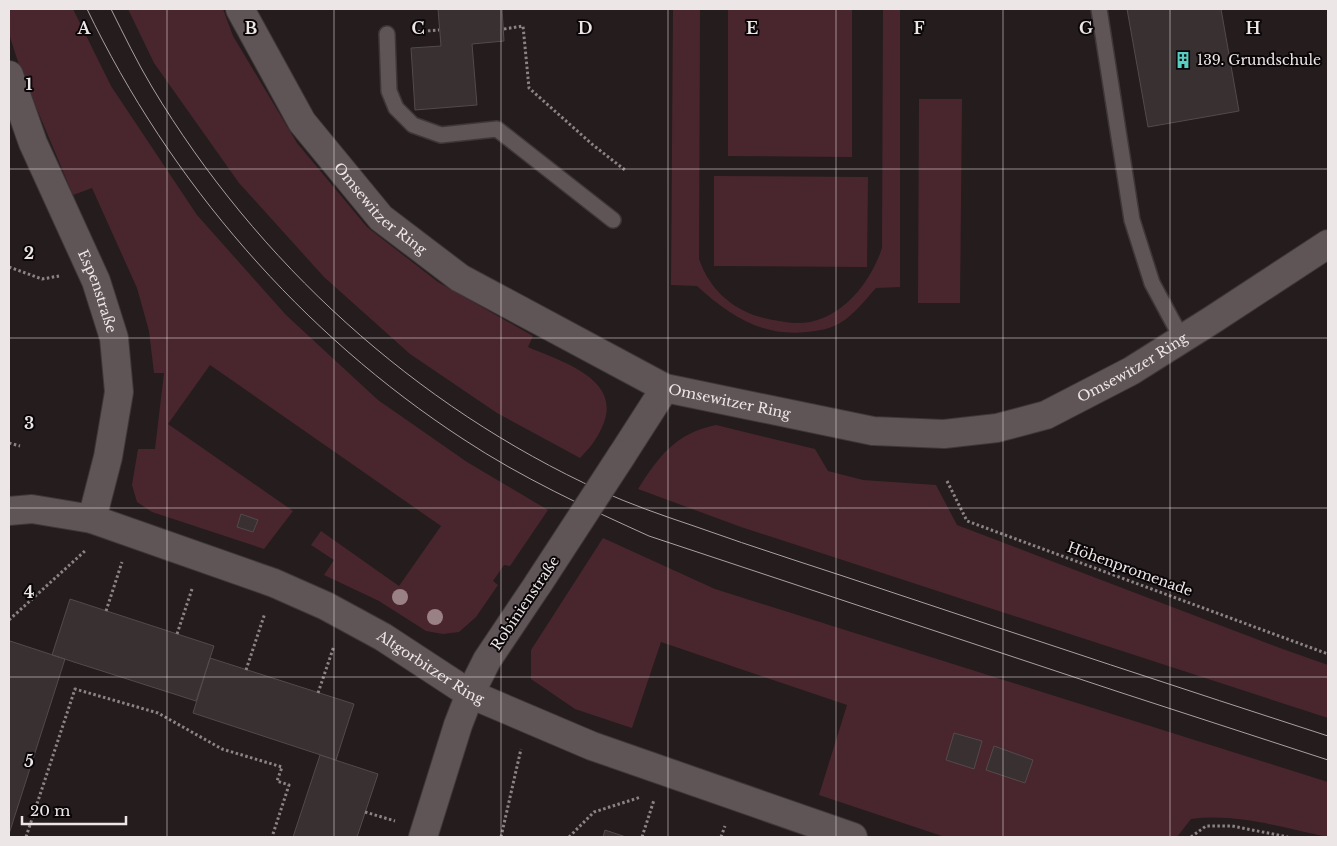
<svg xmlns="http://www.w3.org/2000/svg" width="1337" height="846" font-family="'Libre Baskerville',serif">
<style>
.green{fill:#49262e}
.building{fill:#393032;stroke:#54494b}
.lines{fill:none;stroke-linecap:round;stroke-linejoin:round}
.lane-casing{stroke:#3e3738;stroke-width:18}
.street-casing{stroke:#3e3738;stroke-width:30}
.path{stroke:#8b8384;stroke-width:3;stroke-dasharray:2.5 2.5;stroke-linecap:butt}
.lane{stroke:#5f5456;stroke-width:15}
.street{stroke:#5f5456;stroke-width:28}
.tram{stroke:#a8a0a1;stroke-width:1}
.street-bridge-casing{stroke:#3e3738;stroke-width:30;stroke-linecap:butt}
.street-bridge{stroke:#5f5456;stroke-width:28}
.tree{fill:#9a8186}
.grid{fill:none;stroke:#ede6e7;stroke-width:1;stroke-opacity:0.55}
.labels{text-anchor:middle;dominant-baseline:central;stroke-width:4;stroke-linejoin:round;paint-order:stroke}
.poi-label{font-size:14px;fill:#ede6e7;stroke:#0b0708;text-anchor:start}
.street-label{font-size:14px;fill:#ede6e7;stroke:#0b0708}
.grid-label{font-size:16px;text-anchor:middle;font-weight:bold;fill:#ede6e7;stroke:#0b0708;stroke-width:4;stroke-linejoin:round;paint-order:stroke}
</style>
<rect width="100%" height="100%" fill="#241c1d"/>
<!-- green -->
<path class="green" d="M9 9H73L111 86 197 215 286 315 378 400 467 462 548 510 510 566 504 565 493 581 498 585 476 617 459 632 443 634 426 631 379 601 324 575 334 560 311 545 321 531 399 586 441 526 210 365 168 424 293 511 264 549 152 512 137 502 132 485 138 449H155L164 373H154L149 331 137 288 92 188 73 195 21 71 9 34Z
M128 9H223L233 36 297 143 367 227 438 282 533 336 528 347C570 365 633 383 595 440 591 447 585 452 580 458L497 413 410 354 324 277 239 183 154 63Z
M673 9H700L699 259C712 296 741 316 779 321 789 323 800 324 810 322 845 315 871 281 882 248L883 9H900V287L876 288C865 300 854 315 840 323 831 329 817 331 807 332 761 337 729 315 697 286L671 285Z
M728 9H852V157L728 156Z
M919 99H962L960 303H918Z
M714 176 868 177 867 267 714 266Z
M716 425 815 449 828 471 863 480 936 485 957 525 1280 648 1328 665V718L741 527 638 489C659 456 676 433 716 425Z
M603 538 715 589 1328 782V837C1284 828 1237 813 1191 819L1177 837H945L819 795 847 705 661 642 632 728 575 709 531 679V650Z"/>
<!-- building -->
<path class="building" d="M438 9H502L504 41 472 44 477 105 415 110 411 48 441 46Z
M1127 9H1221L1239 111 1148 127Z
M241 514 258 520 253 532 237 527Z
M70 599 214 646 196 701 52 655Z
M10 641 65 659 9 834V646Z
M210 658 354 704 336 760 193 713Z
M954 733 982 741 974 769 946 760Z
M994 746 1033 760 1025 783 986 770Z
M320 755 378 774 357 837H293Z
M605 830 626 837H603Z"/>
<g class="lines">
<!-- lane casing -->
<g class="lane-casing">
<path id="lane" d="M1099 9 1132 220 1152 283 1182 339
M387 34 389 91 396 108 413 125 441 135 497 129 613 220"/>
</g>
<!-- street casing -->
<g class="street-casing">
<g id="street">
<path id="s1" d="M240 9 302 122 381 218 460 278 665 388 873 431 944 434 997 428 1046 415 1131 371 1212 320 1328 244"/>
<path id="s2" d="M9 75 33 143 96 281 114 338 119 392 108 457 92 519"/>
<path d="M622 455 665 388"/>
<path id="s3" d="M9 511 32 509 92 519 274 583 326 606 383 637 470 694 592 746 853 837"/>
<path d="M423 837 458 725 470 694 487 660 538 584"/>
</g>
</g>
<!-- path -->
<path class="path" d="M504 29 523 26 529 88 593 145 625 170
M413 32 439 30
M9 267 42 279 59 276
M9 443 20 446
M947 481 967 521 1328 654
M106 611 122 562
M9 620 86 550
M177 634 192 589
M246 670 265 613
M318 693 334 646
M365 812 395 821
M26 837 75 689 158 713 222 749 282 767 277 781 289 785 272 837
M501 837 521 749
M569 837 594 812 641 797
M642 837 654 800
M721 837 725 826
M1191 837 1206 826H1232L1288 837"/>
<!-- lane -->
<use href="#lane" class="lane"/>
<!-- street -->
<use href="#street" class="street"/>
<!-- tram -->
<path class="tram" d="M87 9C170 182 302 334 463 439 522 478 585 507 649 536L1119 692 1328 760
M111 9C124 35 137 62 152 87 257 262 415 406 601 491 630 504 661 515 691 525 758 549 826 570 894 593 1038 641 1183 689 1328 736"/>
<!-- street-bridge casing -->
<g class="street-bridge-casing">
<path id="street-bridge" d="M538 584 622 455"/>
</g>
<!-- street-bridge -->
<use href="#street-bridge" class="street-bridge"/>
</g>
<!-- trees -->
<g class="tree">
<circle cx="400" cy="597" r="8"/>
<circle cx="435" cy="617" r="8"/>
</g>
<!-- grid -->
<path class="grid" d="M167 9V837M334 9V837M501 9V837M668 9V837M836 9V837M1003 9V837M1170 9V837M9 169H1328M9 338H1328M9 508H1328M9 677H1328"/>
<!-- icons -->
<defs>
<g id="building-bare" transform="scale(1.35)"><path d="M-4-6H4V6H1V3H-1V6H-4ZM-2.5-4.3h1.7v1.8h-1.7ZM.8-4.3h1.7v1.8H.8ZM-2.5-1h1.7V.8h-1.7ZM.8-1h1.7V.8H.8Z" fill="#57cec1" stroke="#0b0708" stroke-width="2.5" paint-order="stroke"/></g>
</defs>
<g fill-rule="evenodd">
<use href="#building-bare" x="1183" y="60"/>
</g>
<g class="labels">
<!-- poi labels -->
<g class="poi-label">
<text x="1197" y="60">139. Grundschule</text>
</g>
<!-- street labels -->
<g class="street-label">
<text stroke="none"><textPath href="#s1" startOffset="246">Omsewitzer Ring</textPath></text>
<text stroke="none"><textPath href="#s2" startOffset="234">Espenstraße</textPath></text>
<text stroke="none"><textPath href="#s1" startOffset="1071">Omsewitzer Ring</textPath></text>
<text stroke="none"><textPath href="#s1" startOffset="651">Omsewitzer Ring</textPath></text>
<text transform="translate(1130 569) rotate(20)">Höhenpromenade</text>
<text transform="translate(525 603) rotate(-56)">Robinienstraße</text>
<text stroke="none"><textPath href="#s3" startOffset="455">Altgorbitzer Ring</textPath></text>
</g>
</g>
<g class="grid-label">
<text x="84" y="34">A</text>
<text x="251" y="34">B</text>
<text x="418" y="34">C</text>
<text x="585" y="34">D</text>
<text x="752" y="34">E</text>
<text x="919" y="34">F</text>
<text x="1086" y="34">G</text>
<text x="1253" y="34">H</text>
<text x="29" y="90">1</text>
<text x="29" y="259">2</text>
<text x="29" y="429">3</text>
<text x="29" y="598">4</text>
<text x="29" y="767">5</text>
</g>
<!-- border -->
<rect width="1337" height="846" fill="none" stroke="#ede6e7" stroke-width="20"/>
<!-- scale -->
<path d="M22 816v8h104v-8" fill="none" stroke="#ede6e7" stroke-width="2.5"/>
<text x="30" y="816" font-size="15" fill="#ede6e7" stroke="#0b0708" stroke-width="4" paint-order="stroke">20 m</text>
</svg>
